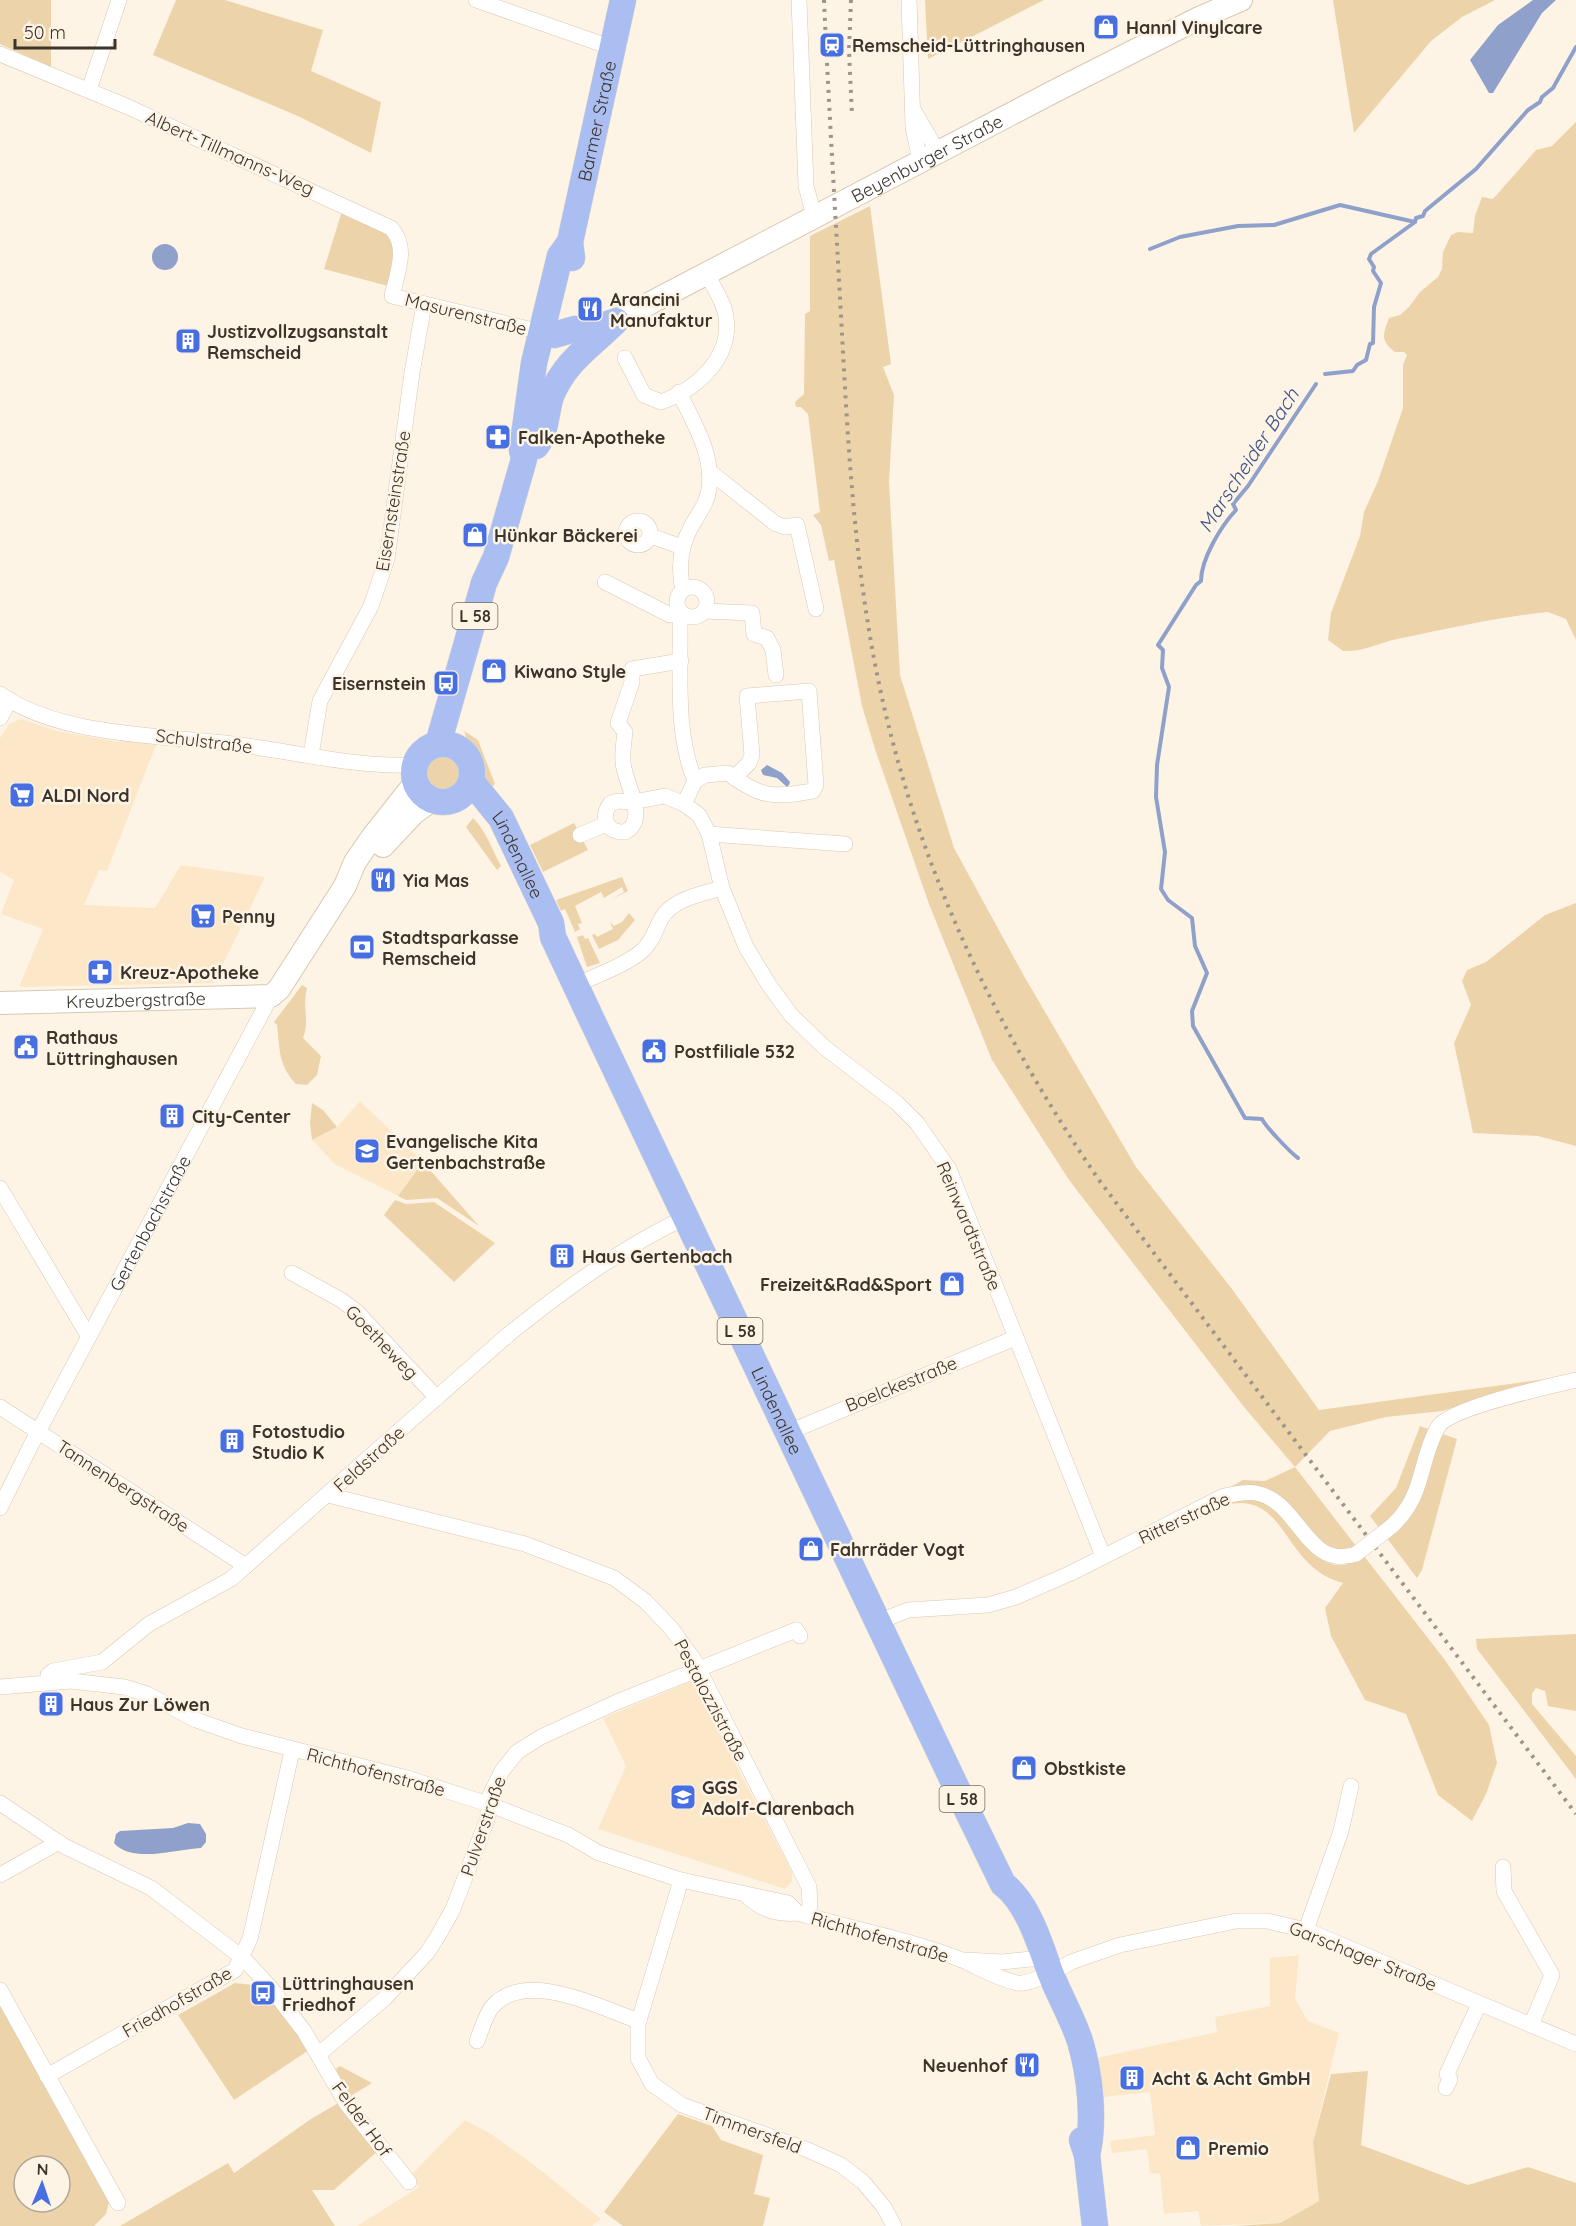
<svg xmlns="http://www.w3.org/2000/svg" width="1576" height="2226" font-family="Quicksand,sans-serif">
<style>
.built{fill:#fce8c8}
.green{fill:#edd3aa;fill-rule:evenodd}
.water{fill:#8fa1cb}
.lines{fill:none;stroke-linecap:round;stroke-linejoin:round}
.stream{stroke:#8fa1cb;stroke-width:4}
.street-casing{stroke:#d8c8b1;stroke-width:16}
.secondary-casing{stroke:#d8c8b1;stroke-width:24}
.primary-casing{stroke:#d8d6d5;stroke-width:27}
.street{stroke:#fff;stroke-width:15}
.secondary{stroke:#fff;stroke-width:22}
.primary{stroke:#aabef1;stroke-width:26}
.rail{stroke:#9d9589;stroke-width:4;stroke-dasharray:3 6;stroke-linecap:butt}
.street-bridge-casing{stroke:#d8c8b1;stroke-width:16;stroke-linecap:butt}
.street-bridge{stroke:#fff;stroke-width:15}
.labels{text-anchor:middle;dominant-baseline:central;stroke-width:5;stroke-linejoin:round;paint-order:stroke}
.shield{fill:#fef4e6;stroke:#766e63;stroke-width:1.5}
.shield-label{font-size:16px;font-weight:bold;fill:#3b342b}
.poi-label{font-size:18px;font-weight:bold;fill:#3b342b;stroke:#fef4e6;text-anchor:start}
.street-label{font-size:18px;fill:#3b342b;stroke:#fef4e6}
.water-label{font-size:20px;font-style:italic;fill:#3d538a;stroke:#fef4e6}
</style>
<rect width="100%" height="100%" fill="#fef4e6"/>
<!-- built -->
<path class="built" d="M21 719 57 731 119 742 121 738 156 745 107 871 99 870 84 905 155 908 181 865 265 877 214 983 19 987 43 929 1 914 14 880 0 872V738L9 724Z
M360 1101 423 1162 398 1196 336 1165 312 1140 337 1127Z
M692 1681 792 1872V1882L785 1889 598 1829 626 1766 603 1718Z
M1299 1955 1295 1999 1308 2021 1339 2033 1313 2142 1319 2201 1280 2223 1201 2226 1198 2211 1164 2214 1160 2174 1150 2173 1147 2149 1112 2153 1110 2141 1155 2135 1150 2092 1103 2097 1097 2058 1217 2032 1215 2017 1270 2006V1958Z
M465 2120 491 2134 533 2164 601 2219 592 2226H357L419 2187 411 2175Z"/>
<!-- green -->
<path class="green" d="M0 0H51V67L0 44Z
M176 0H225L323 30 311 71 381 102 371 153 300 117 153 55Z
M925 0H1044L928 59Z
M1333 0H1495L1462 17 1431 41 1354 133Z
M1576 122V640L1566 619 1548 612C1498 617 1447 629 1397 639 1378 643 1364 652 1343 651L1328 640 1331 613 1360 536 1364 512 1378 481 1403 408V365L1407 355 1404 352H1395C1380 341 1383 334 1389 318L1400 315 1409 307 1420 292 1438 277 1442 269 1443 252 1451 235 1458 232 1473 233 1475 216 1482 197 1493 199 1536 150 1552 146Z
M870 206 891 364 883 367 894 395 889 482 900 675 954 848 1024 976 1136 1167 1232 1289 1319 1410 1546 1379 1442 1411 1386 1417 1330 1431 1295 1467 1356 1546 1348 1550 1327 1548 1295 1513 1227 1489 1243 1480 1265 1481 1295 1467 1244 1407 1069 1180 992 1060 929 904 875 749 862 706 834 560 829 561 821 525 813 515 820 512 808 414 801 407H796L795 402 804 394 805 314 810 311V236Z
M342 211C391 233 400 228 388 286L324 269Z
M464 731 478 740 495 784 485 794Z
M423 772a20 20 0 1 1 40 0a20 20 0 1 1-40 0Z
M473 818C486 831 492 849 501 866L497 870 466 827Z
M574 823 588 850 543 872 530 845Z
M622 877 628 891 610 900 624 892 622 887 604 898 601 892 575 906 582 923 578 924 580 929 575 932 565 909 561 911 556 900Z
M1576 903V1146L1538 1136 1473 1133 1454 1043 1471 1005 1462 981 1467 970 1486 962 1545 915Z
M629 913 635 920 618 940 599 949 592 935 595 934 597 937 613 929 610 922 614 926 622 922Z
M583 935 585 939 588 938 600 963 587 967 577 937Z
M302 985 307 988C302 1007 310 1020 303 1038L321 1056 317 1075 307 1085 296 1084C278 1065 280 1049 277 1025L274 1022Z
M312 1103 323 1110 337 1127 312 1140 310 1123Z
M423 1162 479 1226 437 1198 406 1200 398 1196Z
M395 1200 406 1204 434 1202 495 1243 454 1282 384 1215Z
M1420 1426 1457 1439 1422 1570 1417 1578 1370 1516 1396 1488Z
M1248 1499C1260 1501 1269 1504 1278 1512 1305 1535 1321 1586 1364 1556L1445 1660 1489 1725 1497 1763 1486 1794 1472 1821 1438 1795 1406 1714 1365 1700 1331 1636 1325 1608 1343 1583C1291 1570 1287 1511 1249 1504 1237 1501 1224 1506 1212 1509L1229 1501Z
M1576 1634V1711L1548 1706 1545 1691 1536 1688 1532 1694V1704L1576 1756V1779L1477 1649 1476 1639Z
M235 1983 253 1985 264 1991 309 2050 234 2100 178 2015Z
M0 2001 110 2198 106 2214 94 2226H0ZM24 2166H60V2202H24Z
M340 2066 372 2083 349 2097 336 2069Z
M1368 2071 1361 2145 1468 2185 1528 2167 1576 2183V2226H1233L1280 2223 1319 2201 1313 2142 1331 2074Z
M340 2102 379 2150 334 2190H312L335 2226H120L228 2163 234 2173 311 2119Z
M678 2114 712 2126 721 2140 763 2155 754 2194 770 2198 763 2226H623L604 2212Z"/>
<!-- water -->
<path class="water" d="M1533 0H1556L1542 13 1493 93H1489L1470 60 1498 25Z
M152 257a13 13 0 1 1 26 0a13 13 0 1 1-26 0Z
M767 765 782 773 790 782 789 785 787 787 777 778 763 775 761 770Z
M188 1823 200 1824 206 1834V1842L201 1848C177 1849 132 1864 114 1843L116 1834 120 1831 173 1828Z"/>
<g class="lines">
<!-- stream -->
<path class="stream" d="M1150 249 1180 237 1238 226 1274 225 1340 205 1415 222
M1325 374 1353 371 1357 365 1366 360 1370 344 1373 343 1374 307 1381 283 1373 271 1374 267 1369 259 1371 254 1415 222 1416 218 1423 216 1425 211 1476 169 1528 110 1540 102 1542 97 1553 88 1576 47
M1298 1158C1291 1153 1265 1126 1262 1119L1245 1118 1193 1026 1192 1011 1207 973 1195 946 1192 918 1168 900 1161 889 1165 852 1156 797 1157 765 1169 687 1162 668 1163 650 1158 645 1196 585 1201 581C1201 559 1221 526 1236 510L1233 504 1248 486 1316 384"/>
<!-- street casing -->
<g class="street-casing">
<g id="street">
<path d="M476 0 613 48"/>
<path d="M799 0 806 186 814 216"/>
<path d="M909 0 913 127 920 161"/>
<path d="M0 54 126 106 391 228C409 247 397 273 392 296L541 332"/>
<path d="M89 90 119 0"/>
<path d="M914 111 938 152"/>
<path d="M625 358 644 395 661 402C700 388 737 353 724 308 720 297 713 285 707 275"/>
<path d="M679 392C693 422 714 454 709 489 707 504 698 514 691 527 680 547 678 567 683 590"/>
<path d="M709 471 776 524 785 527 797 525 816 609"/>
<circle cx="638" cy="533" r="12"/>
<path d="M651 536 682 547"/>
<path d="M605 582 670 615 681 613"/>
<circle cx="692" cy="602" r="15"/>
<path d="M705 611 752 613 754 634 767 638 773 650 776 675"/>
<path d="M682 614 680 624C681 676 675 732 695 781L684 804"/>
<path d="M681 661 632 669V682L618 723 625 732C624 742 622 752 623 762 624 783 650 819 625 832 607 833 600 818 610 804L617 801 633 802 665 796 684 804 699 815 709 834 722 888 746 947 769 985 791 1015 824 1047 897 1103 917 1123 949 1169 1103 1556"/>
<path d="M0 694C61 737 162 735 234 744 295 752 353 767 414 765"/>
<path d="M0 718 10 700"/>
<path d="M311 755 320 701 371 606 387 559 412 373 424 304"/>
<path d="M695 781 705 775 728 773C761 798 773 798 813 791L816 785 809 691 747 696 752 755 749 763 734 778"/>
<path d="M709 834 845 844"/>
<path d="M580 835 606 824"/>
<path d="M576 985C597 975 624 966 642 951 652 942 655 931 661 919 672 899 701 894 722 888"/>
<path d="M0 1188 89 1337"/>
<path d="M292 1273 341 1300 357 1312 437 1398"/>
<path d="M0 1407 246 1566"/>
<path d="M789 1432 1015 1338"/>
<path d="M328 1495 525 1544 614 1578 645 1601 671 1628 694 1660 809 1887 810 1905 807 1916"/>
<path id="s1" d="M0 1508 30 1447 271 996"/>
<path d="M1392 1526C1426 1494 1418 1462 1438 1427 1449 1408 1551 1386 1576 1380"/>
<path d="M878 1622 908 1610 988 1605 1016 1597 1071 1573 1224 1496C1234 1494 1246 1491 1256 1493 1300 1501 1306 1571 1356 1554"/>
<path d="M48 1681V1675L53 1671 102 1662 149 1624 231 1579 509 1334C564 1290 621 1248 686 1217"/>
<path d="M0 1687 71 1681 124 1687 147 1694 196 1720 242 1736 407 1778 488 1804 568 1835 599 1853 681 1880 788 1903 798 1913"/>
<path d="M0 1803 64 1846 151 1888 243 1958 270 1987 304 2031 346 2103 409 2182"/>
<path d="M1503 1867 1504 1891 1552 1975 1531 2025"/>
<path d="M0 1875 59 1842"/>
<path d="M681 1880 638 2024V2058L652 2084 682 2105 808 2150 841 2165 863 2182 884 2207 894 2226"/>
<path d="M747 1896C762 1910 777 1915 798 1913 851 1929 909 1939 962 1960 980 1968 996 1978 1017 1983 1025 1984 1032 1981 1039 1978"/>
<path d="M1306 1930 1341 1831 1351 1786"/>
<path d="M965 1960 1002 1962 1031 1959"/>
<path d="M1051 1974 1071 1962 1120 1945 1236 1921H1267L1306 1930 1576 2044"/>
<path d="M0 1990 118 2203"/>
<path d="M477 2041C481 2031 485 2016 492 2007 525 1968 600 2008 639 2021"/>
<path d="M319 2054 385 1998 427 1953 438 1936 453 1909 487 1820 490 1795 502 1771 517 1752 541 1737 617 1702 796 1630 800 1636"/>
<path d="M47 2076 235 1970 250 1939 292 1751"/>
<path d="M1446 2088 1450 2079 1447 2074 1479 2004"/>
</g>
</g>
<!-- secondary casing -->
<g class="secondary-casing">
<g id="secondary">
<path id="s2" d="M616 321 1051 93 1199 18 1241 0"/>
<path d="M383 846 414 813 432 800"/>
<path id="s3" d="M0 1003 271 996 279 989 345 886 355 862 373 836 415 783"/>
</g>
</g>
<!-- primary casing -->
<g class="primary-casing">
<g id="primary">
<path id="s4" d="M572 258 570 242 623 0"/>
<path d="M554 335 575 329 592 330 610 323"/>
<path d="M536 446C546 434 546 411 551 396 565 361 591 346 616 321"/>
<circle cx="443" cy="773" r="29"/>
<path d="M438 744 484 583 496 557 524 459 522 450 534 363 560 256 570 242"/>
<path id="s5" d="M471 781 501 818 551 923 553 937 590 1016 967 1810 1003 1884C1028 1903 1040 1944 1050 1972 1059 1995 1072 2017 1080 2041 1090 2075 1095 2121 1087 2155"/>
<path d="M1082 2140 1087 2155 1095 2226"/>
</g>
</g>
<!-- street -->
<use href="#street" class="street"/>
<!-- secondary -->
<use href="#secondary" class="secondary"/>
<!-- primary -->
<use href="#primary" class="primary"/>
<!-- rail -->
<path class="rail" d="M824 0C829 111 836 223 842 334 849 462 856 590 886 715 926 884 1001 1037 1099 1180L1576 1814
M851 0 849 51 852 115"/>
<!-- street-bridge casing -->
<g class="street-bridge-casing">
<path id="street-bridge" d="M1356 1554 1392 1526"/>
</g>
<!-- street-bridge -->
<use href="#street-bridge" class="street-bridge"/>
</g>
<!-- icons -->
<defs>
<g id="shop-square" transform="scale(1.35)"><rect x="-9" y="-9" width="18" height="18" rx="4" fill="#476fe1" stroke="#fef4e6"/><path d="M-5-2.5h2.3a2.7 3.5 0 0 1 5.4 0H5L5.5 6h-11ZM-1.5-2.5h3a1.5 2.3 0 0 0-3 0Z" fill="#fff"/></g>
<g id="station-square" transform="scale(1.35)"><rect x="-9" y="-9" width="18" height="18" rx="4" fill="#476fe1" stroke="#fef4e6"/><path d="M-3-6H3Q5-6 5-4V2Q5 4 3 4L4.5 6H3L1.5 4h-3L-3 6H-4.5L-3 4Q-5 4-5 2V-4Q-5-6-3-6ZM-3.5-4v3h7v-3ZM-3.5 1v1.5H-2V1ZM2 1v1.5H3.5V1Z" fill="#fff"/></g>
<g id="restaurant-square" transform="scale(1.35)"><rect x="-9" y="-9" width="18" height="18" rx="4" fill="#476fe1" stroke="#fef4e6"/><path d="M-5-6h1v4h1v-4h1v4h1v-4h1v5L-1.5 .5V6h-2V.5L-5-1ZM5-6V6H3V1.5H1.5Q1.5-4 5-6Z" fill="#fff"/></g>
<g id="building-square" transform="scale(1.35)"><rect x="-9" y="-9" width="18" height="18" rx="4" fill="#476fe1" stroke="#fef4e6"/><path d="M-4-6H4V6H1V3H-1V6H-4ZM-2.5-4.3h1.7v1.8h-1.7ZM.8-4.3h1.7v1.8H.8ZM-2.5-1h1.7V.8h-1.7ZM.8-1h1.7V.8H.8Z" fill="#fff"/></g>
<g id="pharmacy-square" transform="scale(1.35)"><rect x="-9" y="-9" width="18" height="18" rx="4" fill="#476fe1" stroke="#fef4e6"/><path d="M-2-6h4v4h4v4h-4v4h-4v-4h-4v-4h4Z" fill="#fff"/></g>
<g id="bus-square" transform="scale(1.35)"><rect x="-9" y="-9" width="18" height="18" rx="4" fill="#476fe1" stroke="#fef4e6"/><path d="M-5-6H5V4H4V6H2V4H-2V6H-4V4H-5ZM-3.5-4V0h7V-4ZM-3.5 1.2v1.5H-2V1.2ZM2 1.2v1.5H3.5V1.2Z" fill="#fff"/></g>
<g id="supermarket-square" transform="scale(1.35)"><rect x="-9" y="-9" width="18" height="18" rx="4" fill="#476fe1" stroke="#fef4e6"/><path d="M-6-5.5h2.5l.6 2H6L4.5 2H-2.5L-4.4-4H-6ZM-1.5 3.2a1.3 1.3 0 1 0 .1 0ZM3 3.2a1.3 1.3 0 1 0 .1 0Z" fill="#fff"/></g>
<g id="bank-square" transform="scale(1.35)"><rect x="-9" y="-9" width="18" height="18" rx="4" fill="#476fe1" stroke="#fef4e6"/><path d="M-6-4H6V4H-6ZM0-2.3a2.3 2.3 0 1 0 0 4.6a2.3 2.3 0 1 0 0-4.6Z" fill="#fff"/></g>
<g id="civic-square" transform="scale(1.35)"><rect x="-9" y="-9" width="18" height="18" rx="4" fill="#476fe1" stroke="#fef4e6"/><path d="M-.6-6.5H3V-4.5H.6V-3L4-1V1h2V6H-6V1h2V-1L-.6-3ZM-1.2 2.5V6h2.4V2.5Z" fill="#fff"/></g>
<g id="school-square" transform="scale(1.35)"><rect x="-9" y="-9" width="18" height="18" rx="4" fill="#476fe1" stroke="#fef4e6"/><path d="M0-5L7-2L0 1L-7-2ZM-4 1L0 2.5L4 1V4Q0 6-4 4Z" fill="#fff"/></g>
</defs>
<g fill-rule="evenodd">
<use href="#shop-square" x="1106" y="27"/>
<use href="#station-square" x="832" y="45"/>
<use href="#restaurant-square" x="590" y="309"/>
<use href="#building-square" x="188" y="341"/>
<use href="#pharmacy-square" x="498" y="437"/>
<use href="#shop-square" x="475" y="535"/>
<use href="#shop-square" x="494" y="671"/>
<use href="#bus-square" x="446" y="683"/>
<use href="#supermarket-square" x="22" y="795"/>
<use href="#restaurant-square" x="383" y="880"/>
<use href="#supermarket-square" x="203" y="916"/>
<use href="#bank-square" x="362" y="947"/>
<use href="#pharmacy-square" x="100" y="972"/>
<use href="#civic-square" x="26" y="1047"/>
<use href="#civic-square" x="654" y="1051"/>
<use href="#building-square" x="172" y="1116"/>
<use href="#school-square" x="367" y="1151"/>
<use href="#building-square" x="562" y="1256"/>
<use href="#shop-square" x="952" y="1284"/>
<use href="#building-square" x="232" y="1441"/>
<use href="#shop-square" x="811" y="1549"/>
<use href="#building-square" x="51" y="1704"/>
<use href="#shop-square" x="1024" y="1768"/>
<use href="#school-square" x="683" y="1797"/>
<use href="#bus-square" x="263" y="1993"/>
<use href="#restaurant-square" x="1027" y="2065"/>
<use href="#building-square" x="1132" y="2078"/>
<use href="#shop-square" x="1188" y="2148"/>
</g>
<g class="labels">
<!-- shield labels -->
<g class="shield">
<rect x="452.5" y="603" width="45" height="26" rx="4.5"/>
<rect x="717.5" y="1318" width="45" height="26" rx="4.5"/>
<rect x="939.5" y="1786" width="45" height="26" rx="4.5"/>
</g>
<g class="shield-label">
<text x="475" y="616">L 58</text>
<text x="740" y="1331">L 58</text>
<text x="962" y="1799">L 58</text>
</g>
<!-- poi labels -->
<g class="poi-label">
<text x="1126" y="27">Hannl Vinylcare</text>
<text x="852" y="45">Remscheid-Lüttringhausen</text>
<text x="610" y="299">Arancini<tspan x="610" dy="21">Manufaktur</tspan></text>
<text x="207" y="331">Justizvollzugsanstalt<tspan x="207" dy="21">Remscheid</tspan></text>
<text x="518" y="437">Falken-Apotheke</text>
<text x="494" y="535">Hünkar Bäckerei</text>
<text x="514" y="671">Kiwano Style</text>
<text x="426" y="683" text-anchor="end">Eisernstein</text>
<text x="42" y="795">ALDI Nord</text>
<text x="403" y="880">Yia Mas</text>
<text x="222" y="916">Penny</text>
<text x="382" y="937">Stadtsparkasse<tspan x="382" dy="21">Remscheid</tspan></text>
<text x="120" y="972">Kreuz-Apotheke</text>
<text x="46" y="1037">Rathaus<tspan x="46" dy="21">Lüttringhausen</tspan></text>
<text x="674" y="1051">Postfiliale 532</text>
<text x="192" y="1116">City-Center</text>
<text x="386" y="1141">Evangelische Kita<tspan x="386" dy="21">Gertenbachstraße</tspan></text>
<text x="582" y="1256">Haus Gertenbach</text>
<text x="932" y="1284" text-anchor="end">Freizeit&amp;Rad&amp;Sport</text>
<text x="252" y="1431">Fotostudio<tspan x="252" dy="21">Studio K</tspan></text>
<text x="830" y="1549">Fahrräder Vogt</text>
<text x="70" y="1704">Haus Zur Löwen</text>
<text x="1044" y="1768">Obstkiste</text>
<text x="702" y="1787">GGS<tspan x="702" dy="21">Adolf-Clarenbach</tspan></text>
<text x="282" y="1983">Lüttringhausen<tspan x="282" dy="21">Friedhof</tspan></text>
<text x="1008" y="2065" text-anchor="end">Neuenhof</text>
<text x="1152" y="2078">Acht &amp; Acht GmbH</text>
<text x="1208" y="2148">Premio</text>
</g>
<!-- street labels -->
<g class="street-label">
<text stroke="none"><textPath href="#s4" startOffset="140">Barmer Straße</textPath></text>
<text transform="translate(230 153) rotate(24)">Albert-Tillmanns-Weg</text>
<text stroke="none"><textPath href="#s2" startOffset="351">Beyenburger Straße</textPath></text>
<text transform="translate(466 314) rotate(14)">Masurenstraße</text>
<text transform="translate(393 501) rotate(-81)">Eisernsteinstraße</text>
<text transform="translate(204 741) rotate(7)">Schulstraße</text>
<text stroke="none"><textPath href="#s5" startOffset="88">Lindenallee</textPath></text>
<text stroke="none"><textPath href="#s3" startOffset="136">Kreuzbergstraße</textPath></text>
<text stroke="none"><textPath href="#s1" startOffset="322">Gertenbachstraße</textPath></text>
<text transform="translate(969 1226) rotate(67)">Reinwardtstraße</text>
<text transform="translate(382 1342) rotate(46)">Goetheweg</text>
<text transform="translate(901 1384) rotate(-22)">Boelckestraße</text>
<text stroke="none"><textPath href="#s5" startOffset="702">Lindenallee</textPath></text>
<text transform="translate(369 1459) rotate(-42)">Feldstraße</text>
<text transform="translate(123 1486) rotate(33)">Tannenbergstraße</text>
<text transform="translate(1184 1518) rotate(-25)">Ritterstraße</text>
<text transform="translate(711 1700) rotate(62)">Pestalozzistraße</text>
<text transform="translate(376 1772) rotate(15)">Richthofenstraße</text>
<text transform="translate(483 1826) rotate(-71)">Pulverstraße</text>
<text transform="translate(880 1937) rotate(16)">Richthofenstraße</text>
<text transform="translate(1363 1956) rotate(22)">Garschager Straße</text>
<text transform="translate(177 2002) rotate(-30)">Friedhofstraße</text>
<text transform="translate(362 2119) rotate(54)">Felder Hof</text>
<text transform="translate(752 2130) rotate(20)">Timmersfeld</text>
</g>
<!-- water labels -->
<g class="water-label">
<text transform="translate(1248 460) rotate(-57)">Marscheider Bach</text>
</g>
</g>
<!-- north arrow -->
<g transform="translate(42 2184) rotate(2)"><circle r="28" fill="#fef4e6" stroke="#b0a79b" stroke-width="1.5"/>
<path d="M0-4.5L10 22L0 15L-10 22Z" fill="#476fe1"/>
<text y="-9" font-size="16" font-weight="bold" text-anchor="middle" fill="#3b342b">N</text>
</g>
<!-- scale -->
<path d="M15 39v9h100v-9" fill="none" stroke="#3b342b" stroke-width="3"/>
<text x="24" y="39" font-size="18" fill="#3b342b" stroke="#fef4e6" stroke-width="4.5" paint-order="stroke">50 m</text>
</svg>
